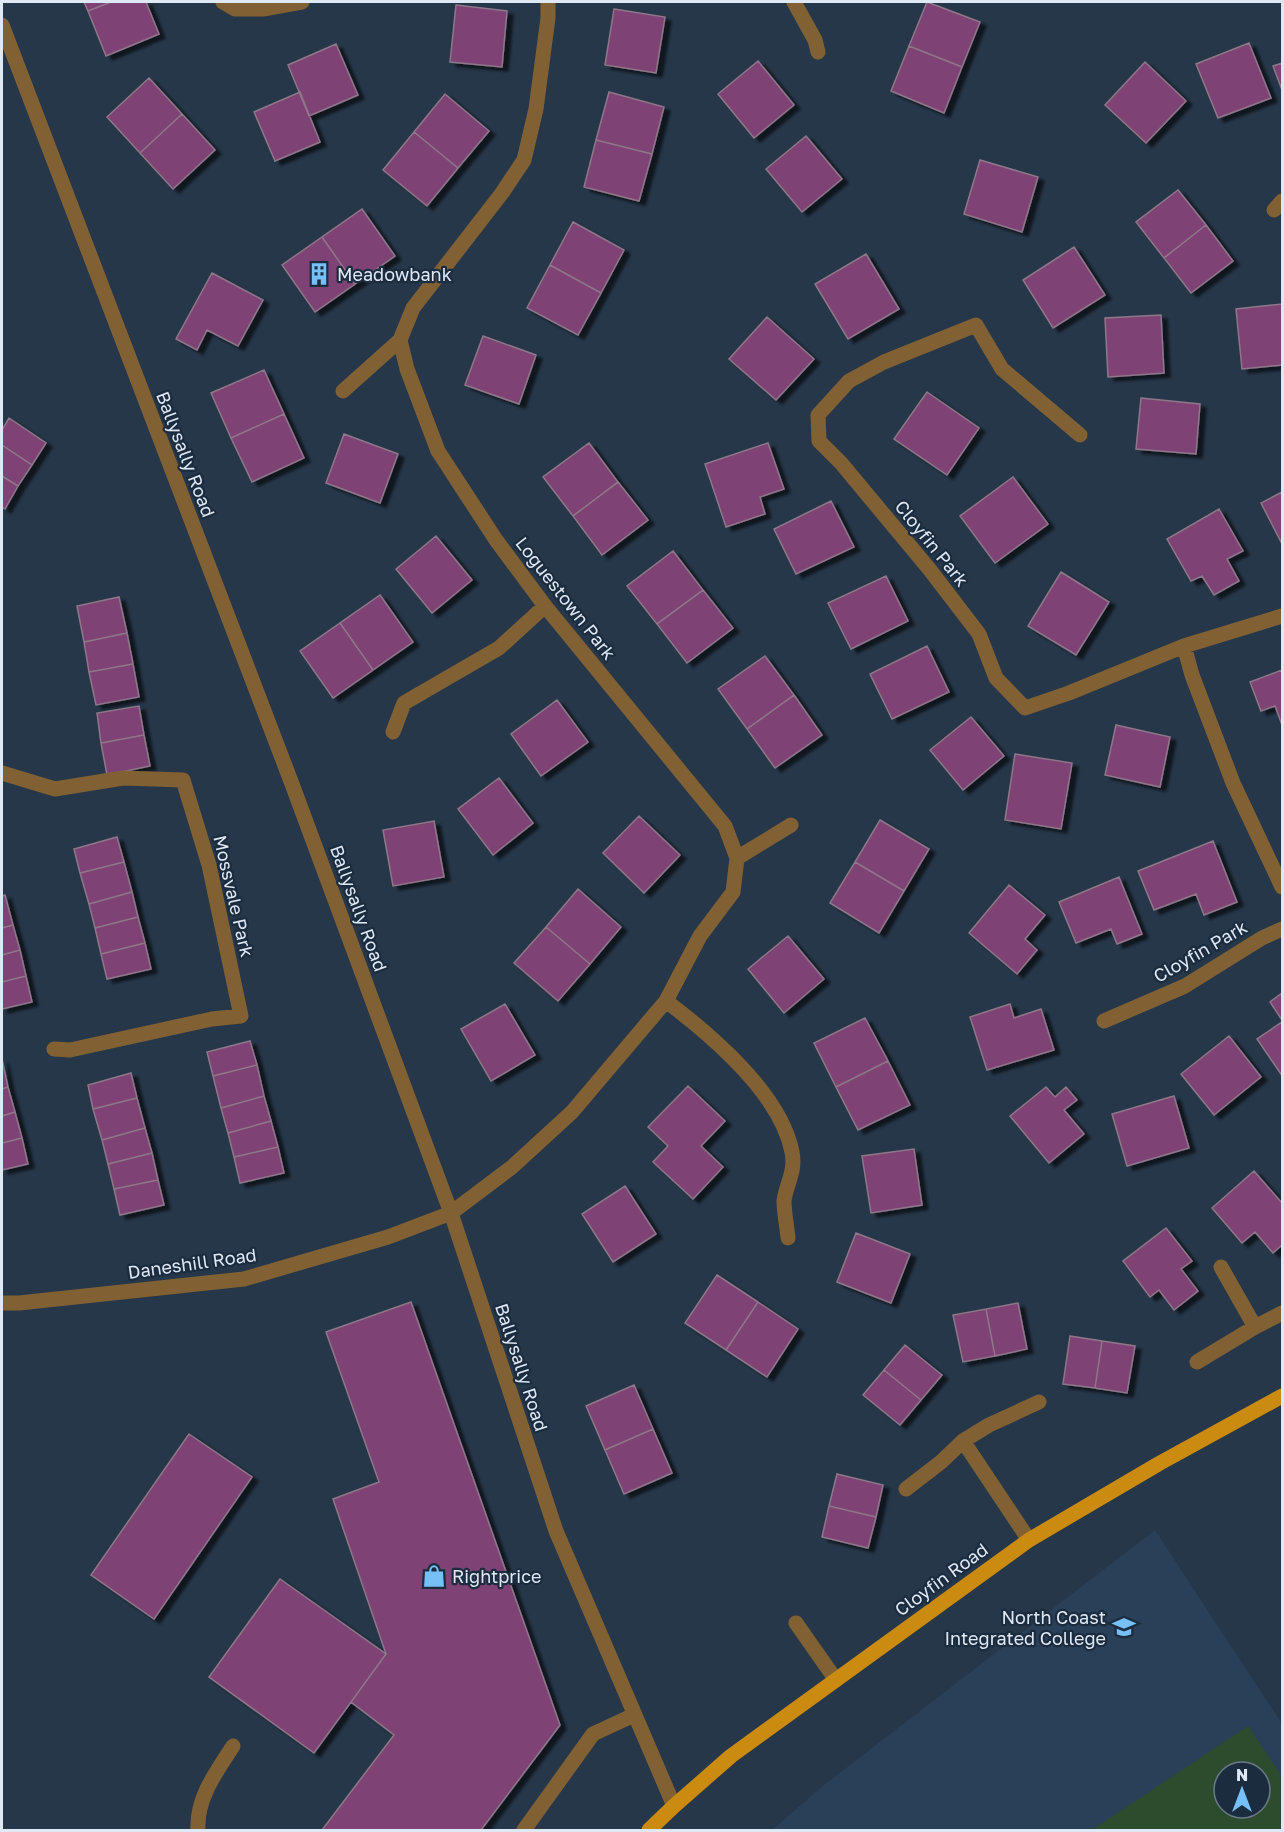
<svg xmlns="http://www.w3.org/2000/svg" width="1284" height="1832" font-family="'Golos Text',sans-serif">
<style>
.built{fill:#2a3f58;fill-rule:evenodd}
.green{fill:#2d4c2d;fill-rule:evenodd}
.building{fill:#7e4274;stroke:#8f778a;stroke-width:1.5;filter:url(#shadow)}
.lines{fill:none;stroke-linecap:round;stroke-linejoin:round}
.minor{stroke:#816134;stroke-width:15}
.major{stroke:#cb8a10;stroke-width:15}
.labels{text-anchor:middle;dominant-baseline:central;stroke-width:4.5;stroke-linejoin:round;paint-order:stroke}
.poi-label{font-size:18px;fill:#dfe9f6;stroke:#1c2c3f;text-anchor:start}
.street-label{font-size:18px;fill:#dfe9f6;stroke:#1c2c3f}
</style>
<defs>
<filter id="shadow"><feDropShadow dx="6" dy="4" stdDeviation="1.5" flood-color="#0009"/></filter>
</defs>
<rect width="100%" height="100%" fill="#26374a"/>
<!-- built -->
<path class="built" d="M1155 1530 1282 1724V1830H772L824 1785ZM1224 1772H1260V1808H1224Z"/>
<!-- green -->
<path class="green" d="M1248 1726 1282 1777V1830H1092ZM1224 1772H1260V1808H1224Z"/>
<!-- building -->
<path class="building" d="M84 2H111L88 11Z
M111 2H146L159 34 106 56 88 11Z
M927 2 980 22 962 67 909 46Z
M456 5 507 11 502 67 450 62Z
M614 9 665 17 656 73 605 65Z
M1249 43 1271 98 1218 118 1196 64Z
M336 44 358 95 309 116 288 65Z
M909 46 962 67 944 113 891 91Z
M758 61 794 105 754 138 718 94Z
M1145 62 1186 101 1146 143 1105 105Z
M1282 63V90L1273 66Z
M149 78 182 114 140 153 107 117Z
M300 92 320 142 275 161 254 112Z
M609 92 664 107 652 154 596 140Z
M445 94 489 131 458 168 414 132Z
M182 114 215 150 173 189 140 153Z
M414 132 458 168 427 206 383 170Z
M806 136 842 179 802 212 766 169Z
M596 140 652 154 639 201 584 187Z
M980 160 1038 177 1022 232 964 214Z
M1178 190 1206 225 1164 258 1136 222Z
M362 209 395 256 355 284 322 237Z
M573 222 624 250 601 293 550 265Z
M1206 225 1233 261 1191 293 1164 258Z
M322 237 355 284 315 312 282 265Z
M1074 247 1105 295 1053 328 1023 280Z
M866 254 899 309 848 339 815 284Z
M550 265 601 293 578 335 527 308Z
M212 273 263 300 238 346 207 330 197 350 176 339Z
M1282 304V365L1242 369 1236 309Z
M1161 315 1164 373 1108 377 1105 318Z
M767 317 814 359 776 400 729 359Z
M483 336 536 355 519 404 465 385Z
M264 370 284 414 231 438 211 393Z
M927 392 979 428 947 475 894 439Z
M1141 398 1200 404 1196 454 1136 449Z
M284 414 304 458 252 482 231 438Z
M9 418 46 443 32 465 2 445V430Z
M344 434 398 454 380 503 326 483Z
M589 443 618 482 573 516 543 477Z
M768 443 784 489 760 497 765 514 726 527 705 464Z
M2 445 32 465 18 486 2 476Z
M2 476 18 486 5 509 2 507Z
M1013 477 1048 524 995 563 960 516Z
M618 482 648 520 602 555 573 516Z
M1282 492V544L1261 503Z
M831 501 854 547 796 574 774 529Z
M1219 509 1243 551 1227 559 1239 581 1214 595 1202 576 1191 581 1167 539Z
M436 536 472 580 432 613 396 569Z
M673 551 703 590 657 624 627 586Z
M1061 572 1109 602 1076 655 1028 626Z
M886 576 908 621 851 649 828 603Z
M703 590 733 628 687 663 657 624Z
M380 595 413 642 373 670 340 623Z
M119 597 127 633 84 642 77 606Z
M340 623 373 670 333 698 300 651Z
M127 633 133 664 89 672 84 642Z
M927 646 949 692 892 719 870 674Z
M765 656 794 695 747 729 718 689Z
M133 664 139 697 96 705 89 672Z
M1282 670V725L1275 706 1261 711 1250 682Z
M794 695 822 735 775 768 747 729Z
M557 700 588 742 541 776 511 734Z
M139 706 144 735 101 743 97 713Z
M971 717 1004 756 963 790 930 750Z
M1116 725 1170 737 1160 787 1105 775Z
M144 735 150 766 107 775 101 743Z
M1015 754 1072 763 1061 829 1005 820Z
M499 778 533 823 493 855 458 809Z
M639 816 680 855 644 893 603 853Z
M880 820 929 849 904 891 855 862Z
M434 821 444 877 393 886 383 830Z
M117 837 124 862 80 873 74 849Z
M1213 841 1237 902 1204 915 1196 894 1154 910 1138 871Z
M124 862 132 892 89 904 80 873Z
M855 862 904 891 879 933 830 903Z
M1119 877 1142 934 1117 944 1111 929 1076 943 1059 902Z
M1009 885 1045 915 1025 939 1037 950 1017 974 969 933Z
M578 889 621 927 590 964 546 927Z
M132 892 138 917 95 928 89 904Z
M5 895 13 925 2 928V896Z
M138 917 145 943 101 954 95 928Z
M13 925 20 950 2 955V928Z
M546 927 590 964 558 1001 514 963Z
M788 936 824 979 784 1013 748 969Z
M145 943 151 969 107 979 101 954Z
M20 950 26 976 2 982V955Z
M26 976 32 1002 2 1009V982Z
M1282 993V1020L1270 1002Z
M505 1004 535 1055 491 1081 461 1029Z
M1010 1004 1014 1018 1041 1009 1054 1050 987 1070 970 1017Z
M865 1018 888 1061 836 1087 814 1043Z
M1282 1022V1073L1281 1074 1257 1039Z
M1229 1036 1261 1077 1214 1115 1181 1074Z
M250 1041 257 1065 213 1076 207 1052Z
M2 1059 8 1087 2 1089Z
M888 1061 910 1105 858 1130 836 1087Z
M257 1065 264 1096 221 1108 213 1076Z
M131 1073 137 1098 93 1109 88 1085Z
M688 1086 725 1121 701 1146 723 1167 693 1199 653 1162 668 1146 648 1127Z
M8 1087 15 1112 2 1116V1089Z
M1046 1087 1055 1097 1066 1087 1077 1100 1064 1110 1084 1134 1049 1163 1010 1116Z
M264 1096 271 1121 228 1133 221 1108Z
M1174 1096 1189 1148 1127 1166 1112 1114Z
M137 1098 145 1128 102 1140 93 1109Z
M15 1112 22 1138 2 1143V1116Z
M271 1121 278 1147 234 1157 228 1133Z
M145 1128 152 1153 108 1164 102 1140Z
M22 1138 28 1164 2 1170V1143Z
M278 1147 284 1173 240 1183 234 1157Z
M914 1149 922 1205 871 1213 862 1156Z
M152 1153 158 1180 114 1189 108 1164Z
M1254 1171 1282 1203V1245L1273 1253 1255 1232 1242 1243 1212 1208Z
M158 1180 164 1205 120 1215 114 1189Z
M625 1186 656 1234 613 1262 582 1214Z
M1166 1228 1192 1261 1181 1269 1198 1291 1174 1310 1159 1290 1150 1297 1123 1261Z
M856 1233 910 1254 891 1303 837 1282Z
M717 1275 758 1302 726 1350 685 1323Z
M411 1302 560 1725 481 1830H322L394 1735 351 1702 386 1654 333 1499 379 1482 326 1332Z
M758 1302 798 1329 767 1377 726 1350Z
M1018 1303 1027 1349 995 1356 986 1309Z
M986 1309 995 1356 963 1362 953 1315Z
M1070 1336 1102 1341 1095 1388 1063 1384Z
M1102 1341 1135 1346 1127 1393 1095 1388Z
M905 1345 942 1375 921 1400 884 1370Z
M884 1370 921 1400 900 1425 863 1395Z
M634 1385 653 1429 605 1450 586 1406Z
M653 1429 672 1473 624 1494 605 1450Z
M189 1434 252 1477 154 1619 91 1575Z
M837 1474 883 1485 876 1517 829 1506Z
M829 1506 876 1517 868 1548 822 1537Z
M280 1579 386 1654 314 1753 209 1677Z"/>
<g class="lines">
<!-- minor -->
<path class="minor" d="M223 2 235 9H263L302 2
M794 2 815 40 818 52
M2 25 292 784 451 1213 556 1531 674 1806
M1274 210 1282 201
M343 391 400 340
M1080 435 1002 369 976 325 884 362 849 381 818 415 819 441 841 463 930 570 979 634 996 678 1025 708 1069 693 1184 646 1192 675 1233 783 1282 887
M1184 646 1282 616
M393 732 404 703 499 648 545 606
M2 773 55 789 123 778 183 780 209 865 241 1016 212 1019 70 1050 54 1049
M737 858 791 825
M666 1001C711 1035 781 1094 792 1152 796 1172 786 1184 784 1201 784 1213 787 1226 788 1238
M1104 1021 1185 986 1262 938 1282 929
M1221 1267 1255 1327
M2 1303H19L244 1279 388 1237 451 1213 512 1167 572 1112 666 1001 700 936 733 892 737 858 725 826 545 606 496 540 438 451 407 369 400 340 413 308 502 193 524 160 536 109 548 18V2
M1197 1362 1255 1327 1282 1313
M963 1441 1029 1540
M906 1489 941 1462 963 1441 989 1425 1039 1402
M796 1623 836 1680
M198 1830C196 1799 216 1772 233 1746
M524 1830 593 1734 634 1715"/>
<!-- major -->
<path class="major" d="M649 1830 674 1806 731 1756 1029 1540 1160 1463 1282 1396"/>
</g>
<!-- icons -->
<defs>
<g id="building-bare" transform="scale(1.8)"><path d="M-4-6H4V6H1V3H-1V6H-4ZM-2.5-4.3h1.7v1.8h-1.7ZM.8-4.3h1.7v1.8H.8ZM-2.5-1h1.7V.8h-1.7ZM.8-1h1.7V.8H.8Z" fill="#76c0f7" stroke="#1c2c3f" stroke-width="2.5" paint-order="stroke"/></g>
<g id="shop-bare" transform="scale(1.8)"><path d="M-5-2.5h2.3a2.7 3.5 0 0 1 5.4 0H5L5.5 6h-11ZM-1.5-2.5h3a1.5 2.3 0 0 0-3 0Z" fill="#76c0f7" stroke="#1c2c3f" stroke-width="2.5" paint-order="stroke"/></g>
<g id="school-bare" transform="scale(1.8)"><path d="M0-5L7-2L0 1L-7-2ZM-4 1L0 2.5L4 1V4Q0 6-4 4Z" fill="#76c0f7" stroke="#1c2c3f" stroke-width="2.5" paint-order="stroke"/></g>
</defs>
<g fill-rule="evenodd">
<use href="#building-bare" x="319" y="274"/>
<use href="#shop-bare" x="434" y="1576"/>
<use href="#school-bare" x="1124" y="1627"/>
</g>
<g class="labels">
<!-- poi labels -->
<g class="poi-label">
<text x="337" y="274">Meadowbank</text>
<text x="452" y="1576">Rightprice</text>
<text x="1106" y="1617" text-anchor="end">North Coast<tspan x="1106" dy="21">Integrated College</tspan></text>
</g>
<!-- street labels -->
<g class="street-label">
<text transform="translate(186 454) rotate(69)">Ballysally Road</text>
<text transform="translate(932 543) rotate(51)">Cloyfin Park</text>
<text transform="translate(566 598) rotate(52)">Loguestown Park</text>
<text transform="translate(234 896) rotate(77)">Mossvale Park</text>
<text transform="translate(359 908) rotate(70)">Ballysally Road</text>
<text transform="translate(1200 951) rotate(-30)">Cloyfin Park</text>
<text transform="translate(192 1263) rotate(-8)">Daneshill Road</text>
<text transform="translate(522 1367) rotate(72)">Ballysally Road</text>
<text transform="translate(941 1579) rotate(-36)">Cloyfin Road</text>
</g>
</g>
<!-- border -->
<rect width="1284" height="1832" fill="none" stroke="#dfe9f6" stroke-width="6"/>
<!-- north arrow -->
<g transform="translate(1242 1790)"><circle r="28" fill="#1c2c3f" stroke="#6a7888" stroke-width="1.5"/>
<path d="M0-4.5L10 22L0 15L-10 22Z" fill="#76c0f7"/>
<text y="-9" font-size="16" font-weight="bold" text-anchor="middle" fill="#dfe9f6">N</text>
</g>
</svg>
